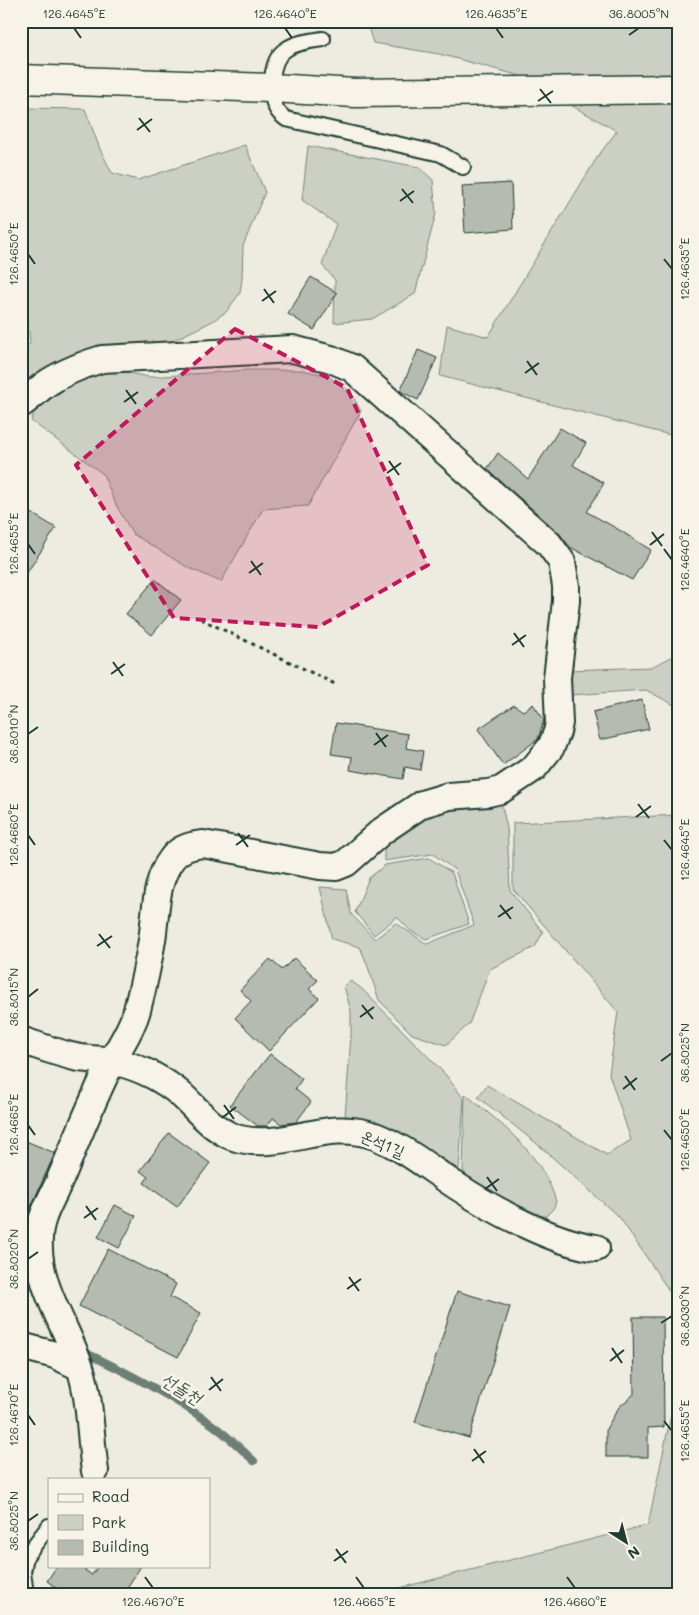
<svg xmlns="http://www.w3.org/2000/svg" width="699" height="1615" font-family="Mali,'Poor Story',sans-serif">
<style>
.green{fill:#cccfc4;stroke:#76867c}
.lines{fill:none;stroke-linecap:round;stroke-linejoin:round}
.stream{stroke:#6c7e74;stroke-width:8}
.building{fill:#b5bbb0;stroke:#1f3d34}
.lane-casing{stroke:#1f3d34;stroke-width:18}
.street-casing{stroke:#1f3d34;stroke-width:30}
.secondary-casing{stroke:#1f3d34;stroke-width:31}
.path{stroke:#1f3d34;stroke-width:3;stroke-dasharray:4 4;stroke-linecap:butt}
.lane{stroke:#f7f3e8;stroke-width:14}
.street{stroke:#f7f3e8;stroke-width:26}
.secondary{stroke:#f7f3e8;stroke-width:28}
.marked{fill:#c2185b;fill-opacity:0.2;stroke:#c2185b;stroke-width:4;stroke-dasharray:10 6;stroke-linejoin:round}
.ticks{fill:none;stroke:#1f3d34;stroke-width:2}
.labels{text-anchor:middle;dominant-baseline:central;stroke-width:5;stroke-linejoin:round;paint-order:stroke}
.street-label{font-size:16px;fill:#1f3d34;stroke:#f7f3e8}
.water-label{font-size:18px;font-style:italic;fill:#3f584f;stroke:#f7f3e8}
.neatline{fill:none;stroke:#1f3d34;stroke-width:2}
.ticks-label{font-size:12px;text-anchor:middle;fill:#1f3d34}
</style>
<rect width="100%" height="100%" fill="#eeece1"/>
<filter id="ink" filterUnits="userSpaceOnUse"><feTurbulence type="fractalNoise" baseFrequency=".02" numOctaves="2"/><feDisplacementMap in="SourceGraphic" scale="10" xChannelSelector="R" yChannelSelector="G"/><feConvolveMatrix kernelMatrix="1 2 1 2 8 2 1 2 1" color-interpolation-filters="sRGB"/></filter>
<g filter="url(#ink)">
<!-- green -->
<path class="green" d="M366 21H678V437L440 376 447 325 488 337 598 156 617 131 517 75 439 54 373 43Z
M21 108 85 109 100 149 112 173 138 180 245 145 265 192 243 246 242 279 240 293 226 312 211 322 174 340 147 350 21 388V348L30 344 21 247Z
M308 146 419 167 433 180 436 213 415 294 372 319 334 323 335 280 322 265 336 224 302 200Z
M109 369 149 377 248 370H302L329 376 353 397 361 411 308 506 263 509 221 582 187 567 133 534 116 505 103 474 31 421 35 410 68 387 85 376Z
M678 654V707L646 690 570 695 568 670 651 667Z
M501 802 507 828 510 890 543 932 535 947 490 969 469 1024 446 1045 412 1034 379 1000 367 964 360 947 332 939 320 887 346 889 351 914 375 939 396 923 427 944 474 925 455 870 433 854 384 861V835L432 809Z
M678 815V1304L620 1218 541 1147 478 1097 487 1085 607 1155 631 1140 609 1074 618 1012 513 889V823Z
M429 858 452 873 469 924 426 939 411 931 397 917 374 935 355 912 369 878 385 865Z
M351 981 362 989 445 1074 464 1099 459 1169 345 1117 351 1035V1012L344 986Z
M465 1094C501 1123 544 1156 556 1202L553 1209 546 1216 525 1215 483 1191 463 1171Z
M678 1381V1594H376L648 1525Z"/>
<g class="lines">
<!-- stream -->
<path class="stream" d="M86 1353C129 1373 171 1396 210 1423 226 1434 240 1448 254 1461"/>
</g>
<!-- building -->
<path class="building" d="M511 183 513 229 465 233 462 186Z
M311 277 337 293 314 330 288 314Z
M418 350 437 358 418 400 400 391Z
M560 428 586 443 573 465 604 483 587 512 616 528 651 550 632 580 570 547 559 533 487 469 498 453 528 479Z
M28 511 56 528 21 582V521Z
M155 579 181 600 152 635 126 614Z
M642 700 649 729 600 740 593 712Z
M533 704 544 720 538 739 503 765 478 729 514 705 523 711Z
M336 723 408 734 406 748 423 751 420 770 405 767 403 779 350 770 352 757 331 754Z
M294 958 318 980 309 989 319 998 269 1051 235 1018 251 1001 240 990 270 959 282 970Z
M270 1054 302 1079 295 1089 311 1102 296 1122 281 1124 273 1118 267 1126H258L230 1105Z
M169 1133 210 1163 177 1207 144 1183 148 1177 140 1171Z
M21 1139 55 1153 29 1211 22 1240Z
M115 1205 136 1216 119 1248 98 1237Z
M108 1249 176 1284 170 1297 201 1313 178 1357 79 1306Z
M457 1291 510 1307 469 1438 415 1422Z
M633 1317H663L664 1427 648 1428V1457H606V1429L619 1407 634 1394Z
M57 1566H79L92 1575 98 1566H141L123 1594H65L47 1581Z"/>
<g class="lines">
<!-- lane casing -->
<g class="lane-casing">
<path id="lane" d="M323 39C311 41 296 42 285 50 271 59 268 93 276 108 278 113 282 116 286 119L441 154 463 167
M26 1594 23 1572 26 1556 49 1526"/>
</g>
<!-- street casing -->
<g class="street-casing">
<path id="street" d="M21 404C29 399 36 392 43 386 61 373 82 365 102 359L293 349 331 359 352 368 549 544 562 562 566 586V601L557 678 559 723 557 732 551 747 534 768 501 790 488 793 449 796 422 804 382 831 346 863 336 867 320 866 203 844C191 845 178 849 171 860 155 881 156 914 152 940 148 964 143 987 137 1010 132 1029 121 1044 112 1061 92 1100 76 1142 59 1182 51 1200 39 1219 39 1238 36 1285 66 1324 80 1367 91 1400 90 1437 95 1471
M21 1040C39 1046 57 1053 75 1057 88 1060 101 1059 113 1061 126 1064 140 1069 152 1075 161 1080 170 1085 178 1092 197 1108 214 1133 240 1139 286 1150 327 1118 375 1136 405 1148 429 1168 455 1185 493 1210 552 1242 596 1248
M21 1346 55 1355 80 1367"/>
</g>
<!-- secondary casing -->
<g class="secondary-casing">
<path id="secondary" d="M21 79 272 88 355 93 678 89"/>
</g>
<!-- path -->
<path class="path" d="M201 619 335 684"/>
<!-- lane -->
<use href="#lane" class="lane"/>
<!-- street -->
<use href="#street" class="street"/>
<!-- secondary -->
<use href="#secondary" class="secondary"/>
</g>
</g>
<!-- marked area -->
<path class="marked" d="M235 329 347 388 428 565 318 627 174 618 76 465Z"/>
<!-- ticks -->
<path class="ticks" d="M74 28 81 38M285 28 292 38M496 28 503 38M629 35 639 28M540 89 551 103M538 101 553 91M139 118 150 132M137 130 152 119M402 189 413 203M400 201 414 191M28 254 35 264M664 259 672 269M264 289 274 303M262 301 276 291M527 361 537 375M525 373 539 363M126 390 136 404M124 402 138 392M389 461 399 475M387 473 401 463M652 532 662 546M28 544 35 554M650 545 664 534M664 549 672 560M251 561 261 575M249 573 263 563M514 633 524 647M512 645 526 635M113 662 123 676M111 674 125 664M376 733 386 747M28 734 38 727M374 745 388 735M638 804 649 818M636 817 651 806M238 833 248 847M28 835 35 845M664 840 672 850M236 845 250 835M500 905 511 919M498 917 513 907M99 934 110 948M97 946 112 936M28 997 38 989M362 1005 373 1019M360 1017 374 1007M661 1061 672 1053M625 1076 635 1090M623 1089 637 1078M224 1105 234 1119M222 1118 236 1107M28 1125 35 1135M664 1130 672 1140M487 1177 497 1191M485 1189 499 1179M86 1206 96 1220M84 1218 98 1208M28 1259 38 1252M349 1277 359 1291M347 1289 361 1279M661 1323 672 1316M612 1348 622 1363M610 1361 624 1350M211 1377 221 1391M209 1390 223 1379M28 1415 35 1425M664 1421 672 1431M474 1449 484 1463M472 1461 486 1451M28 1521 38 1514M336 1549 346 1563M334 1561 348 1551M145 1577 153 1588M356 1577 364 1588M567 1577 575 1588"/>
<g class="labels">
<!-- street labels -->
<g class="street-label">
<text transform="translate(383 1143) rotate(23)">온석1길</text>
</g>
<!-- water labels -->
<g class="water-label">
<text transform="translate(182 1388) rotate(31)">선돌천</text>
</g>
</g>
<!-- margin -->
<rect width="699" height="1615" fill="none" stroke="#f7f3e8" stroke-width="55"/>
<!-- legend -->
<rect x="48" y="1478" width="162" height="90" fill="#f7f3e8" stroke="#a1aaa0"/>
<rect x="58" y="1494" width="25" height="8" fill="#f7f3e8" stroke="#a1aaa0"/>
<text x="92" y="1502" font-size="15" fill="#1f3d34">Road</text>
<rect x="58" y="1515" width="25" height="15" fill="#cccfc4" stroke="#a1aaa0"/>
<text x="92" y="1528" font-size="15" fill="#1f3d34">Park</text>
<rect x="58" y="1540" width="25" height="15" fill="#b5bbb0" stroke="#a1aaa0"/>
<text x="92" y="1552" font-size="15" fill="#1f3d34">Building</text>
<!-- north arrow -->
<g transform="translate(626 1542) rotate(144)" stroke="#f7f3e8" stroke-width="4" paint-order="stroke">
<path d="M0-4L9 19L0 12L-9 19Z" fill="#1f3d34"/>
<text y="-8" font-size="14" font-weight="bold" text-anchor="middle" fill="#1f3d34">N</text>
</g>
<rect x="28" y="28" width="644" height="1560" class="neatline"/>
<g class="ticks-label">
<text x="74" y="18">126.4645°E</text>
<text x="285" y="18">126.4640°E</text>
<text x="496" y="18">126.4635°E</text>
<text x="639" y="18">36.8005°N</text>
<text transform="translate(14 254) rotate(-90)" y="4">126.4650°E</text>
<text transform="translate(685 269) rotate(-90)" y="4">126.4635°E</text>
<text transform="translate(14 544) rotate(-90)" y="4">126.4655°E</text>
<text transform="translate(685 560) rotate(-90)" y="4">126.4640°E</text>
<text transform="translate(14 734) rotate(-90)" y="4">36.8010°N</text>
<text transform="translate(14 835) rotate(-90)" y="4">126.4660°E</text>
<text transform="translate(685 850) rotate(-90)" y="4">126.4645°E</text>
<text transform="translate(14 997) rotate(-90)" y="4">36.8015°N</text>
<text transform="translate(685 1053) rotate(-90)" y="4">36.8025°N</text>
<text transform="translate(14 1125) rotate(-90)" y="4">126.4665°E</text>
<text transform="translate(685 1140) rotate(-90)" y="4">126.4650°E</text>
<text transform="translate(14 1259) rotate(-90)" y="4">36.8020°N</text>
<text transform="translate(685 1316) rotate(-90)" y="4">36.8030°N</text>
<text transform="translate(14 1415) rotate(-90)" y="4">126.4670°E</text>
<text transform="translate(685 1431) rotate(-90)" y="4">126.4655°E</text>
<text transform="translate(14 1521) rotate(-90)" y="4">36.8025°N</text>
<text x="153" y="1606">126.4670°E</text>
<text x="364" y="1606">126.4665°E</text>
<text x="575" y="1606">126.4660°E</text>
</g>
</svg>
